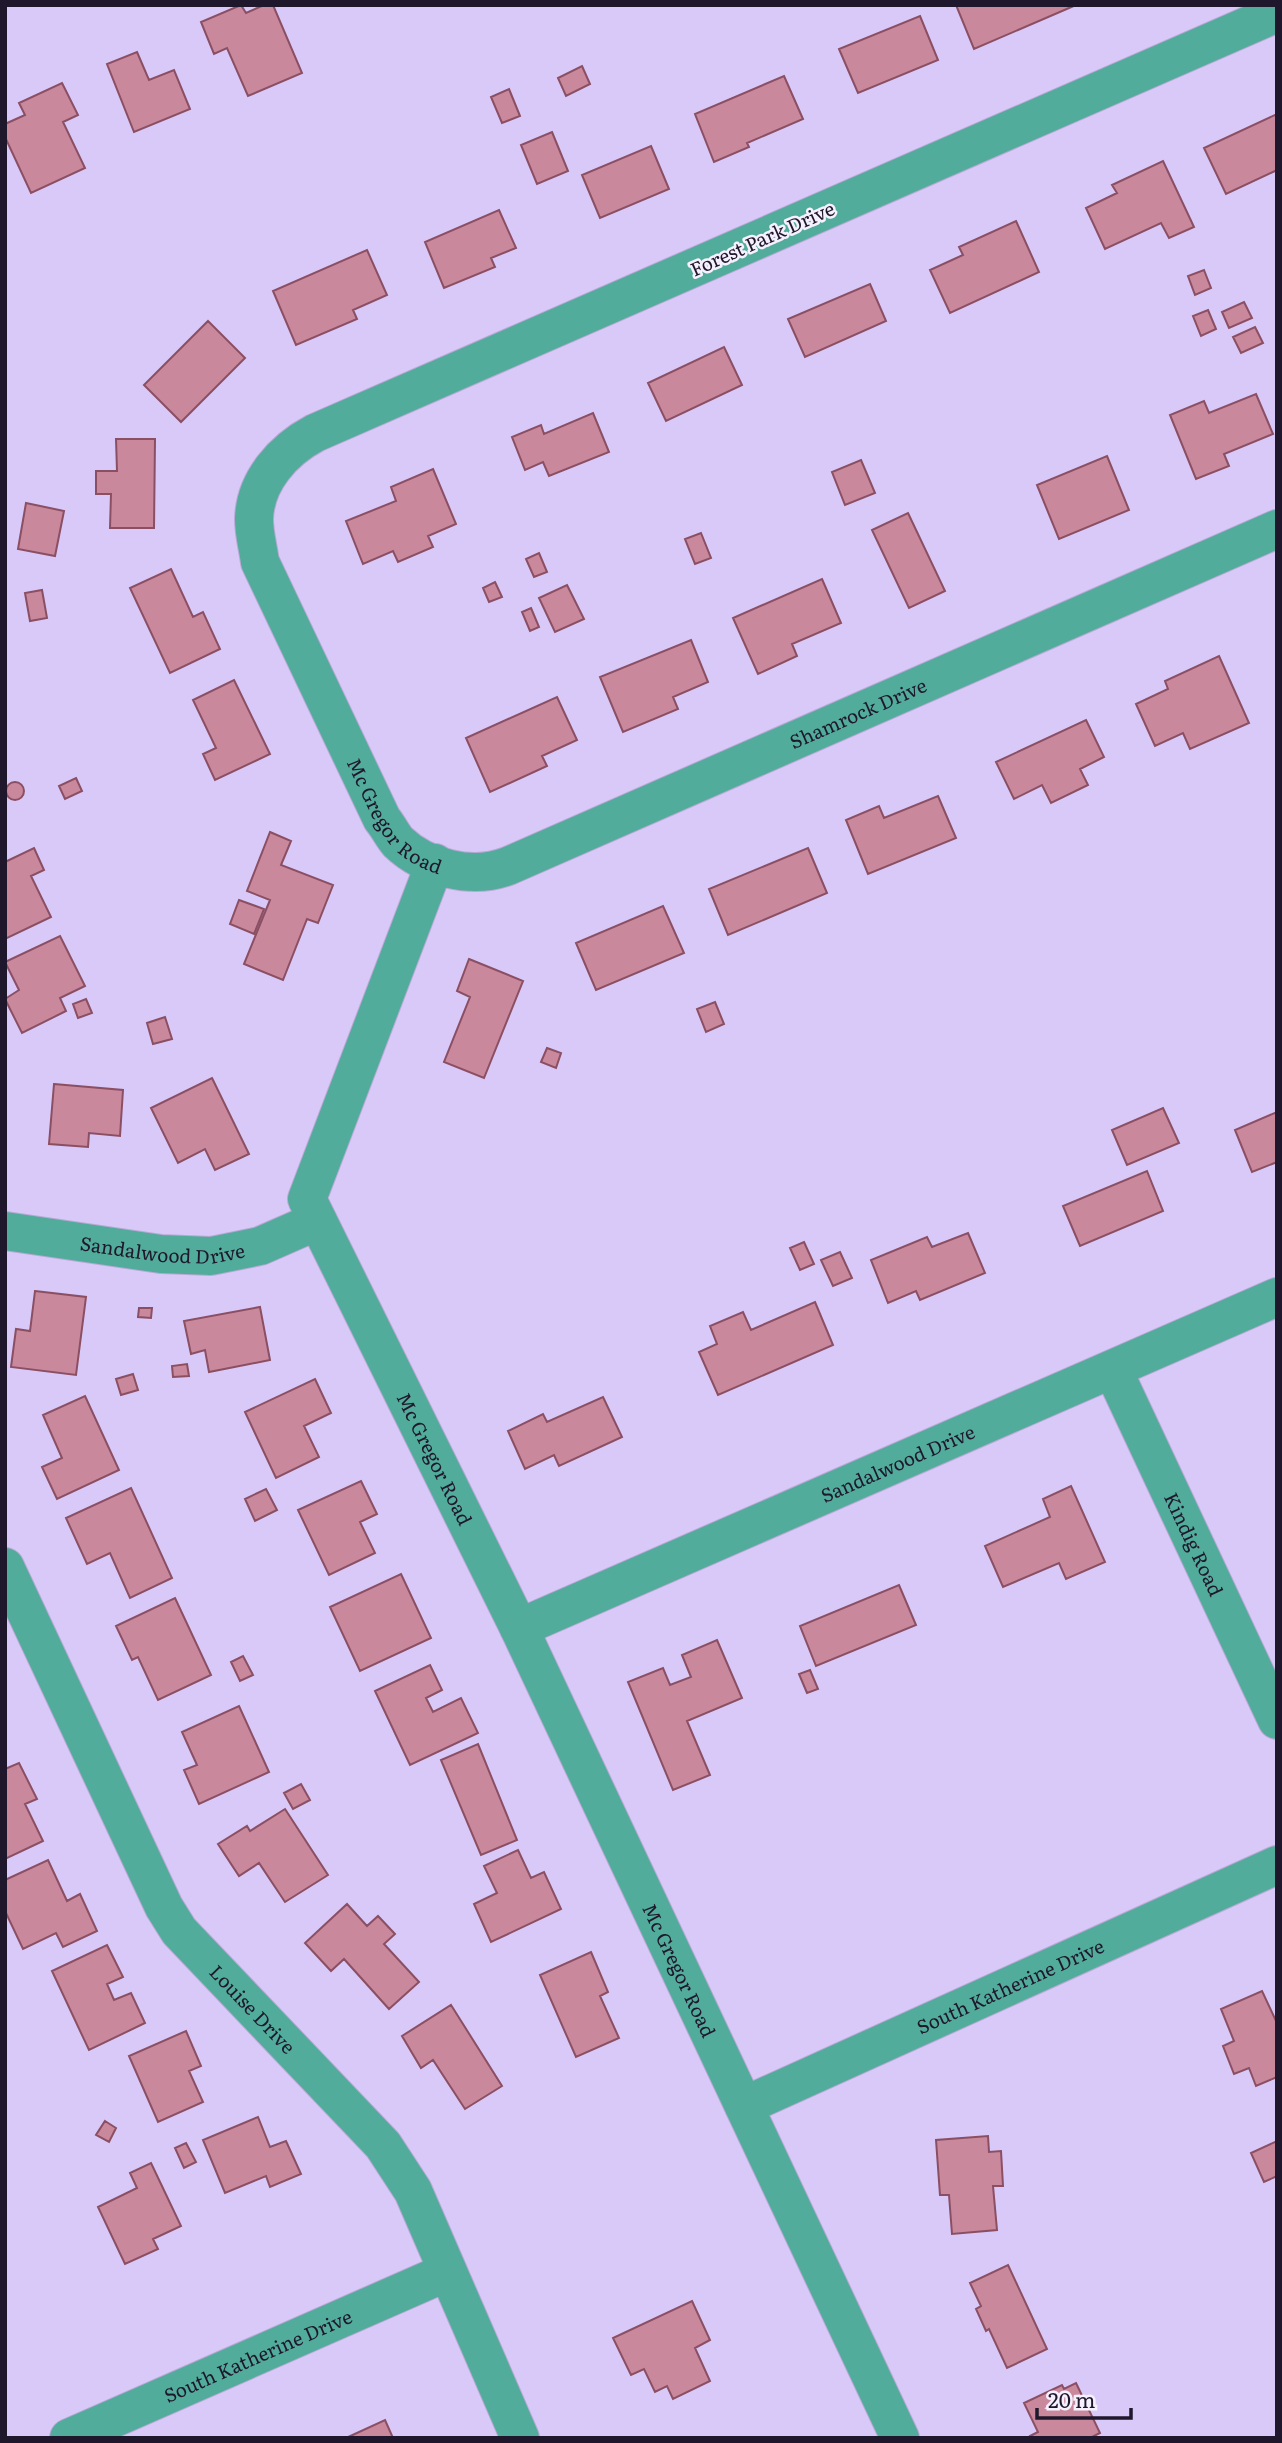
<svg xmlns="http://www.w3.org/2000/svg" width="1282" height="2443" font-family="Literata,serif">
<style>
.building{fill:#ca889d;stroke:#8b4f63;stroke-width:2}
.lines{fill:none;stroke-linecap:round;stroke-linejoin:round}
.minor-casing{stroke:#b8a9d4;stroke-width:40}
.minor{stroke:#52ac9b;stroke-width:38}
.labels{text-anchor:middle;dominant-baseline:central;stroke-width:5;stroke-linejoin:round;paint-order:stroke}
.street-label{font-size:19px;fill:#1f172c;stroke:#f5f1fd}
</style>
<rect width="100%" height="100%" fill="#d9c9f9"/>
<!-- building -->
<path class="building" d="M241 5 246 13 264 5H273L302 73 248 96 227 48 214 54 201 22Z
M956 5H1076L974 49Z
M920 16 938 60 858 93 839 49Z
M137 52 149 80 174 70 190 109 134 132 107 64Z
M582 66 590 84 566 96 558 78Z
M784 76 803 119 747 143 749 147 714 162 695 114Z
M62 83 78 115 63 122 85 168 31 193 5 137V124L25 115 19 103Z
M509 89 520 116 502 123 491 97Z
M1277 114V170L1226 194 1204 148Z
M552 132 568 171 537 184 521 145Z
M651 146 669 189 600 218 582 175Z
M1163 161 1194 227 1169 238 1161 223 1105 249 1086 208 1117 193 1112 185Z
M499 210 516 248 491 258 495 267 444 288 425 242Z
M1016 221 1039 272 950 313 930 270 963 255 959 247Z
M367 250 387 295 353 310 357 319 296 345 273 291Z
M1204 270 1211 288 1195 295 1188 276Z
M870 284 886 321 805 357 788 319Z
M1244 302 1252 318 1229 328 1222 312Z
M1208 310 1216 329 1201 336 1193 316Z
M208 321 245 358 181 422 144 385Z
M1255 327 1263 343 1241 353 1233 337Z
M724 347 742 385 666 421 648 383Z
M1256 394 1273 434 1224 454 1229 466 1196 479 1170 415 1204 401 1209 413Z
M593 413 609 452 549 476 543 462 525 470 512 437 541 425 544 434Z
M116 439H155L154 528H110L111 494H96V471H117Z
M1107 456 1129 510 1059 539 1037 485Z
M861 460 875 493 845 505 832 472Z
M433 469 456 524 428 536 433 547 398 562 393 551 363 564 346 521 396 501 391 487Z
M26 503 64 511 55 556 18 549Z
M908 513 945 591 909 608 872 530Z
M701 533 711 558 695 564 685 539Z
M539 553 547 572 534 577 526 559Z
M171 569 193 617 203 612 220 649 170 673 130 588Z
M822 579 841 623 792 644 797 656 758 674 733 618Z
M495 582 502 597 489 602 483 588Z
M567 585 584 619 555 632 539 598Z
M42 590 47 618 30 621 25 593Z
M531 608 539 627 530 631 522 612Z
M691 640 708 682 673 697 678 709 623 732 600 677Z
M1219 656 1249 723 1190 749 1183 733 1155 746 1136 704 1168 689 1165 681Z
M234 680 270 754 215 780 203 754 216 748 193 700Z
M557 697 577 740 542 756 547 766 490 792 466 738Z
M1086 720 1104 757 1080 769 1088 785 1051 803 1042 785 1014 799 996 762Z
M76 778 82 791 65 799 59 786Z
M6 791a9 9 0 1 1 18 0a9 9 0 1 1-18 0Z
M938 796 956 838 868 874 846 820 879 806 884 818Z
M270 832 291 841 281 865 333 885 318 923 307 919 283 980 244 964 270 900 247 891Z
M34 848 44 870 31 876 51 917 5 939V862Z
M808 848 827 893 728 935 709 889Z
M239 900 264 909 254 934 230 924Z
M663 906 684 953 596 990 576 943Z
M60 936 85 986 60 998 66 1011 22 1033 5 999 19 990 5 962Z
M469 959 523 981 484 1078 444 1062 470 997 457 991Z
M86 999 92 1013 78 1018 73 1004Z
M715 1002 724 1024 706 1032 697 1009Z
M165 1017 172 1039 153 1044 147 1023Z
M547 1048 561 1053 556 1068 541 1062Z
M212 1078 249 1154 215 1170 205 1149 178 1163 151 1108Z
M54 1084 123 1090 120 1136 89 1133 88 1147 49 1144Z
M1163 1108 1179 1143 1127 1165 1112 1130Z
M1277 1112V1162L1252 1172 1235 1130Z
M1147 1171 1163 1211 1080 1246 1063 1206Z
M968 1233 985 1273 920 1300 916 1291 888 1303 871 1260 927 1237 932 1247Z
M804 1242 814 1264 800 1270 790 1248Z
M840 1252 852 1278 833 1286 821 1260Z
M35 1291 86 1297 76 1375 11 1367 16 1329 30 1331Z
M815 1302 833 1345 718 1395 699 1352 717 1344 710 1326 743 1312 751 1330Z
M260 1307 270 1360 209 1372 205 1350 191 1354 184 1321Z
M139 1308H152L151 1318 138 1317Z
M187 1364 189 1376 173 1377 172 1366Z
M133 1374 138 1390 121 1395 116 1379Z
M315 1379 331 1413 304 1426 319 1457 276 1478 245 1412Z
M85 1396 119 1470 57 1499 42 1467 62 1458 43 1415Z
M603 1397 622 1437 559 1466 554 1455 525 1469 508 1431 543 1414 547 1422Z
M361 1481 377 1514 360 1522 375 1553 329 1575 298 1510Z
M1071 1486 1105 1562 1066 1579 1059 1563 1003 1587 985 1546 1050 1517 1043 1499Z
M131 1488 172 1578 130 1598 110 1553 87 1564 66 1518Z
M266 1489 277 1510 255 1521 245 1499Z
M401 1574 431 1638 360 1671 330 1607Z
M899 1585 916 1625 816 1666 800 1626Z
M175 1598 211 1675 158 1700 138 1657 132 1660 116 1626Z
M717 1640 742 1698 687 1721 710 1775 673 1790 628 1682 663 1668 670 1685 691 1677 682 1655Z
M243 1656 253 1675 240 1681 231 1662Z
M430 1665 442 1690 426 1698 433 1712 461 1698 478 1733 410 1765 375 1691Z
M810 1670 818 1689 807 1693 799 1674Z
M239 1706 269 1772 199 1804 184 1770 197 1765 182 1732Z
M478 1744 517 1840 481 1855 441 1760Z
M19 1763 37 1799 25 1804 43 1841 5 1859V1769Z
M301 1784 310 1800 293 1809 284 1793Z
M285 1809 328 1875 285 1902 259 1863 239 1876 218 1844 247 1826 250 1831Z
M518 1850 531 1878 544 1872 561 1909 491 1942 474 1904 497 1893 484 1866Z
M48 1860 67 1901 80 1894 97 1931 63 1947 56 1933 23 1949 5 1911V1880Z
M347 1904 367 1926 378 1916 395 1934 384 1944 419 1982 389 2009 344 1959 331 1971 305 1943Z
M107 1945 123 1977 107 1984 114 2000 131 1993 145 2023 89 2050 52 1971Z
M591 1952 608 1992 600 1996 619 2038 576 2057 540 1975Z
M1262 1991 1277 2023V2077L1256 2086 1249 2068 1234 2074 1223 2046 1234 2041 1221 2009Z
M451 2005 502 2086 465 2109 433 2060 421 2068 402 2036Z
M186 2031 201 2066 189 2071 203 2102 158 2122 129 2056Z
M258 2117 270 2147 286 2141 301 2174 270 2187 266 2176 225 2193 203 2140Z
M105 2121 116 2128 109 2142 96 2135Z
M988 2136 989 2152 1001 2151 1003 2186H993L997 2230 952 2234 949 2195H940L936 2140Z
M1277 2141V2176L1264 2182 1251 2153Z
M186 2143 196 2162 184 2168 175 2148Z
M151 2163 181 2226 153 2239 158 2249 125 2264 98 2207 137 2188 130 2173Z
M1008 2265 1047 2349 1007 2368 989 2329 986 2331 976 2309 981 2306 970 2283Z
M692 2301 710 2340 695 2348 710 2381 673 2399 667 2386 655 2392 644 2369 631 2375 613 2338Z
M1076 2383 1100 2433 1090 2438H1031L1030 2436 1038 2432 1024 2403 1062 2385 1064 2389Z
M385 2420 393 2438H346Z"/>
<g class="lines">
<!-- minor casing -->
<g class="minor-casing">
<g id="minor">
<path id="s1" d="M1277 13 315 433C283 450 255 481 254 519 254 534 258 547 260 562L382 819C388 826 392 835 398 842 425 868 472 880 508 866L1277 529"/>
<path id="s2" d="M435 863 307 1199 519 1628 900 2438"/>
<path id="s3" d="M5 1231 161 1254 211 1256 260 1246 317 1221"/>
<path id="s4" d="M1113 1370 1277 1720"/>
<path id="s5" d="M5 1567 164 1907 179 1931 383 2145 413 2191 520 2438"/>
<path id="s6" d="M519 1628 1277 1297"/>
<path id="s7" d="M744 2106 1277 1865"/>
<path id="s8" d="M69 2438 447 2272"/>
</g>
</g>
<!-- minor -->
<use href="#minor" class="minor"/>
</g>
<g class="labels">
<!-- street labels -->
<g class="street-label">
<text transform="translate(762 238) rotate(-24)">Forest Park Drive</text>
<text stroke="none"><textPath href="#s1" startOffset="2016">Shamrock Drive</textPath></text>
<text stroke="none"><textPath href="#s1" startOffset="1494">Mc Gregor Road</textPath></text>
<text stroke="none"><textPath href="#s3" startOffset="159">Sandalwood Drive</textPath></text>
<text stroke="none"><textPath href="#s2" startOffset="649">Mc Gregor Road</textPath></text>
<text stroke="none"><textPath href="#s6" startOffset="413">Sandalwood Drive</textPath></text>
<text stroke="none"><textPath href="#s4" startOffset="192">Kindig Road</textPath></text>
<text stroke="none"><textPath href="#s2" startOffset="1216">Mc Gregor Road</textPath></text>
<text stroke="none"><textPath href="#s7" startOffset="292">South Katherine Drive</textPath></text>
<text stroke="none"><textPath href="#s5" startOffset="511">Louise Drive</textPath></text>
<text stroke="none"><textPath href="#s8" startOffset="206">South Katherine Drive</textPath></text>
</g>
</g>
<!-- border -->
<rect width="1282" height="2443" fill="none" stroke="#1f172c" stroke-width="14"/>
<!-- scale -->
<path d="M1037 2408v10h94v-10" fill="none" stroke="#1f172c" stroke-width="3.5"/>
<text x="1048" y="2408" font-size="21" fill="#1f172c" stroke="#f5f1fd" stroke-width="5" paint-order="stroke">20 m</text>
</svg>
